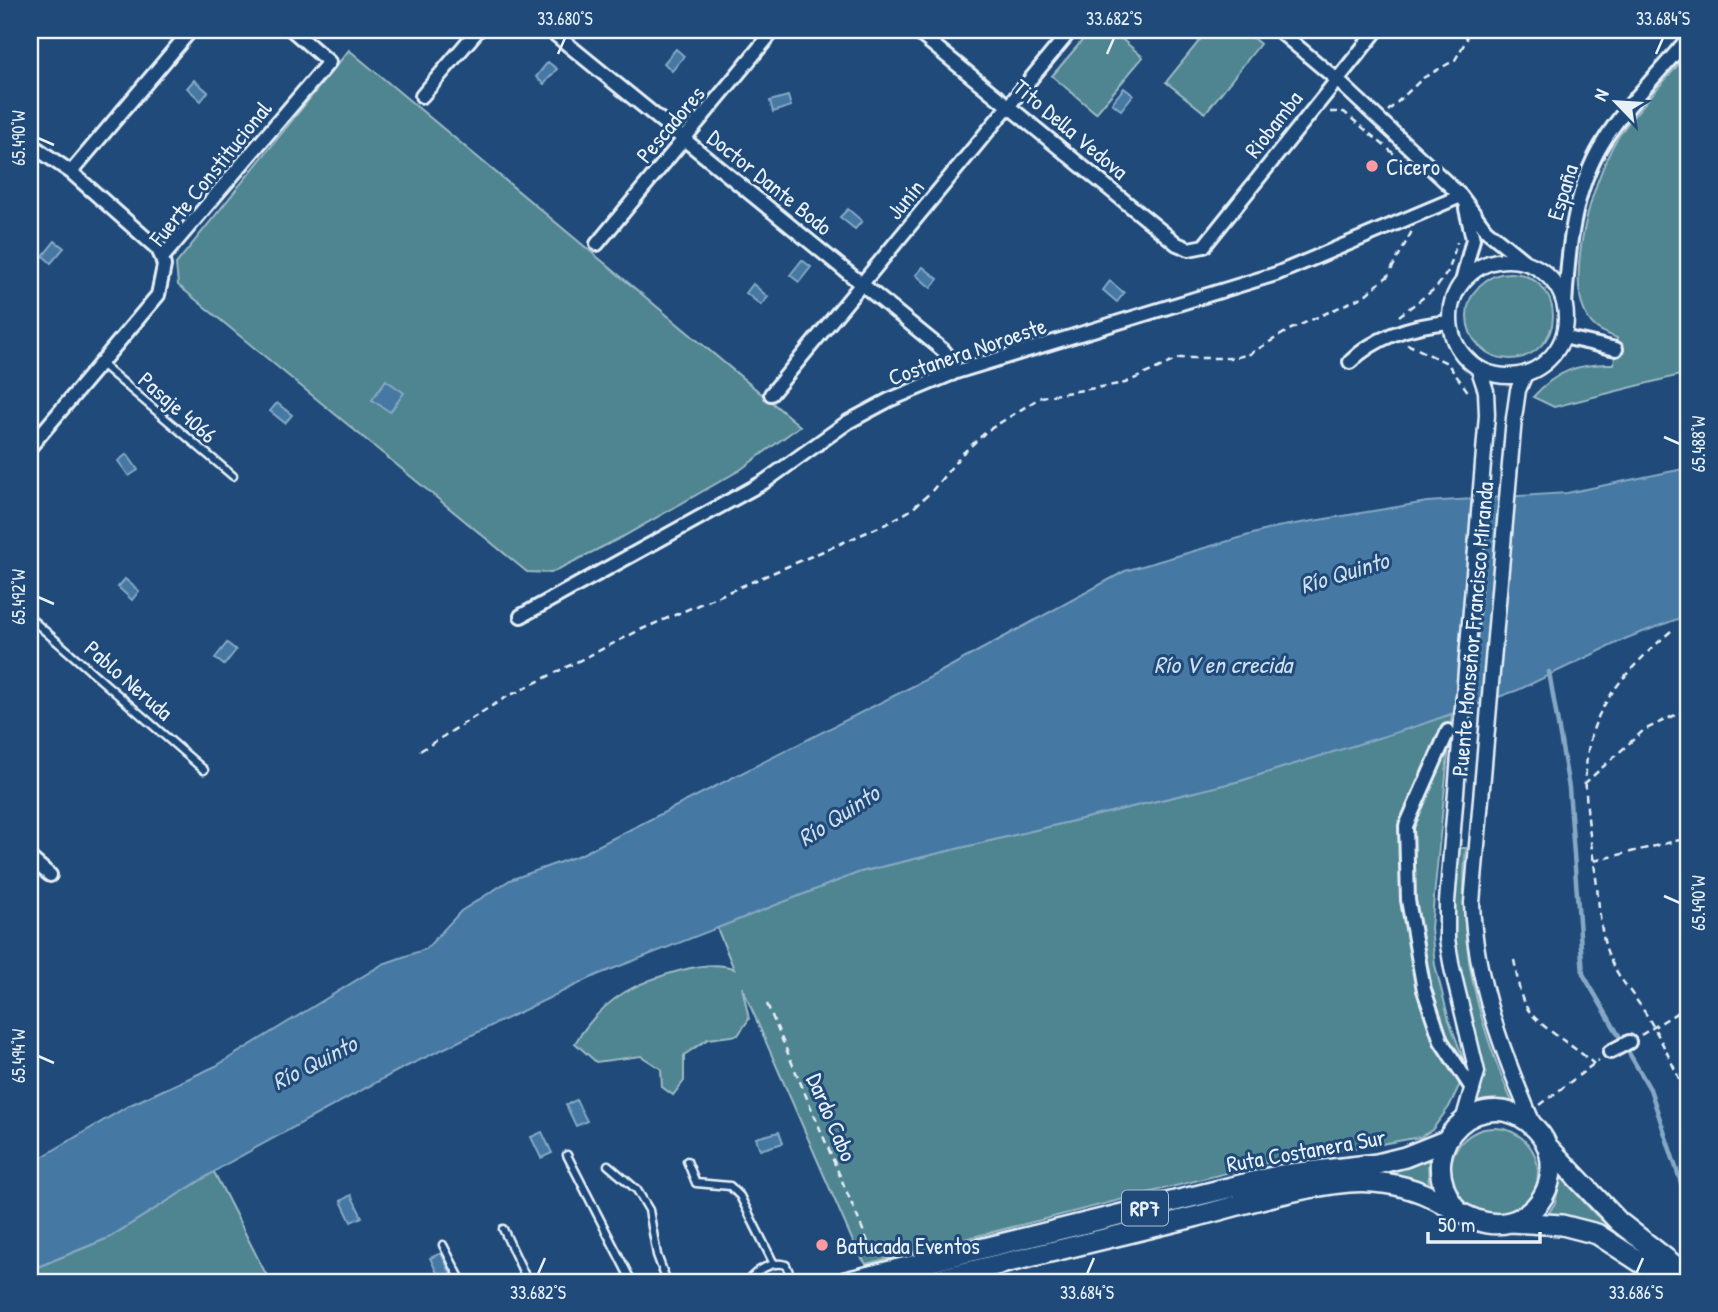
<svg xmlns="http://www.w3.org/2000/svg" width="1718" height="1312" font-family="'Patrick Hand',sans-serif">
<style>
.green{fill:#508491;stroke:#9cbac4;stroke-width:2}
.water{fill:#4478a2;stroke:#86a8c4;stroke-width:2}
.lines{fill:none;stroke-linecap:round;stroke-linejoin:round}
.stream{stroke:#86a8c4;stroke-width:4.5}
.service-casing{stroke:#e8f1f8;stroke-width:11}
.minor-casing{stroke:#e8f1f8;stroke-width:18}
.tertiary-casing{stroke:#e8f1f8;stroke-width:19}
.primary-casing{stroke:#e8f1f8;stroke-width:24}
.path{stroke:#e8f1f8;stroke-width:2.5;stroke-dasharray:7 5;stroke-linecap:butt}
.service{stroke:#1f4a7a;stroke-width:6}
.minor{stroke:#1f4a7a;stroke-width:12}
.tertiary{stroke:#1f4a7a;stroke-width:14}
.primary{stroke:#1f4a7a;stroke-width:19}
.ticks{fill:none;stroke:#e8f1f8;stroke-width:2.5}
.poi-dot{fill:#ff9aa2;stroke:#1f4a7a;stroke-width:2.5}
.labels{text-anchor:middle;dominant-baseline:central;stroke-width:6;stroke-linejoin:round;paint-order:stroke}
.shield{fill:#1f4a7a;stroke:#acbfd2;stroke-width:2}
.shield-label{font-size:21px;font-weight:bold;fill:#e8f1f8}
.street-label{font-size:23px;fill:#e8f1f8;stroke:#1f4a7a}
.poi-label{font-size:23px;fill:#e8f1f8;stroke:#1f4a7a;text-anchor:start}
.water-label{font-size:24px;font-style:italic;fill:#cfdfeb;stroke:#1f4a7a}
.neatline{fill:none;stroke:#e8f1f8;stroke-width:2.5}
.ticks-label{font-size:18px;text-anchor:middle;fill:#e8f1f8}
</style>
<rect width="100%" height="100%" fill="#1f4a7a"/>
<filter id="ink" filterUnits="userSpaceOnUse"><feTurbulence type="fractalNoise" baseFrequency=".0143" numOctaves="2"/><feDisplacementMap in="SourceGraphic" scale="14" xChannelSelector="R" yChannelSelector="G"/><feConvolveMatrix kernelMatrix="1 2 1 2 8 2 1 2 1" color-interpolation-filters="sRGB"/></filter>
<g filter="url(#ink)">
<!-- green -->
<path class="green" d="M1091 30H1111L1143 57 1096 113 1052 76Z
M1208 30H1243L1260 44 1205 113 1166 82Z
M349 50 800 426 740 470 624 536 551 573 527 572 178 285 176 264Z
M1688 53V373L1554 407 1533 397C1556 371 1579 363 1614 364L1617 338C1607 334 1596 330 1590 321 1560 282 1596 167 1622 131 1642 104 1667 79 1688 53Z
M1467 316a43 43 0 1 1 86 0a43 43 0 1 1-86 0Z
M1452 714 1431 928 1435 965 1449 1020 1463 1058 1460 1084 1449 1107 1432 1130 1420 1137 1365 1147 1318 1150 866 1264 857 1251 742 987 749 1019 738 1035 708 1039 684 1055V1081L673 1095 662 1087 661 1069 641 1056 596 1062 575 1043C587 1024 605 1004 625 992 649 978 710 957 734 969L717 928 860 872 1240 781Z
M1456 848H1466C1457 946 1477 1022 1516 1111L1473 1110 1465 1003 1451 923Z
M1450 1172a44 44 0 1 1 88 0a44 44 0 1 1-88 0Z
M1428 1155 1429 1193 1390 1181 1137 1225 906 1282H879L1287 1184Z
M214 1172 270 1282H30V1270L108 1238Z
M1561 1177 1595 1214 1640 1252 1544 1220 1555 1203Z"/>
<!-- water -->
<path class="water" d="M676 49 684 56 672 71 664 63Z
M548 62 557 69 544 84 536 77Z
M194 80 208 92 201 101 187 88Z
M1124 88 1133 95 1121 110 1112 103Z
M788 96 791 106 773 112 770 101Z
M848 209 862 221 855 229 840 217Z
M55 241 64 248 51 263 43 256Z
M802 260 811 267 799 282 790 275Z
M923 267 938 279 931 288 916 275Z
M1110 281 1124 293 1117 302 1103 290Z
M753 284 768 297 761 305 746 293Z
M386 380 404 393 390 412 372 400Z
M277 403 292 415 285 423 270 411Z
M127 454 138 470 129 476 118 461Z
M1688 468C1688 478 1690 490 1688 499 1685 513 1680 519 1688 533V615L1627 638 1518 690 1420 725 1240 781 860 872 597 975 397 1071 228 1163 108 1238 30 1270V1165L37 1160 130 1105 216 1066 383 964 426 949 461 911 510 880 580 855 927 679 1125 571 1277 527 1427 502 1567 493Z
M125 579 139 591 132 600 118 587Z
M227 643 236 650 224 665 215 658Z
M576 1100 587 1121 576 1126 566 1105Z
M542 1132 552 1153 541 1158 531 1137Z
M779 1132 783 1143 760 1150 756 1138Z
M351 1195 362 1217 351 1222 341 1201Z
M441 1253 451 1274 440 1279 430 1258Z"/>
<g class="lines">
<!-- stream -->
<path class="stream" d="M1549 672 1569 788 1583 974 1650 1089 1688 1204"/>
<!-- service casing -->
<g class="service-casing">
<path id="service" d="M100 363 233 476
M30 618 204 770
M567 1155 632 1282
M687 1161 696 1183 730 1186 740 1196 774 1264
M608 1165 637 1190 649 1210 657 1255 667 1282
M503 1229 528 1282
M443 1245 462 1282
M747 1282C756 1271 772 1260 786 1265L793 1282"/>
</g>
<!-- minor casing -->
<g class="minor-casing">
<path id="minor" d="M550 30 944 351 951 360 952 374
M915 30 1177 244 1189 249 1204 246 1377 30
M1278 30 1336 79 1461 196 1486 230 1524 261
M422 96 478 30
M30 144 71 172 158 249 162 258
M71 172 191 30
M597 244 774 30
M1462 282 1473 239 1466 209
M1565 306C1568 251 1573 192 1602 144 1625 105 1660 73 1688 38
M1563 337 1616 349
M1350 362C1377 335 1413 325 1450 322
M771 394 1071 30
M30 447 158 295 164 266 162 258 329 62 292 30
M521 616 764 482 848 422 889 400 956 372 1276 274 1461 196
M1448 731 1406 826 1408 900 1424 990 1441 1041 1473 1090
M30 858 50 875
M1610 1052 1629 1042"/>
</g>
<!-- tertiary casing -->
<g class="tertiary-casing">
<path id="tertiary" d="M1450 318a58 58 0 1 1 116 0a58 58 0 1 1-116 0Z
M1525 374 1518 390 1514 418 1472 903C1475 981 1504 1056 1534 1126
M1463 1121 1477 1072 1452 968 1447 939V902L1487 415 1486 391 1479 370"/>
</g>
<!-- primary casing -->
<g class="primary-casing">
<path id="primary" d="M1548 1147 1619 1222 1688 1276
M1510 1222 1562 1225 1597 1234 1671 1282
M846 1282 1281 1175 1377 1164 1405 1157 1445 1141
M926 1282C1016 1260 1105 1239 1194 1217 1244 1204 1297 1187 1349 1182 1372 1180 1400 1184 1422 1193 1450 1204 1478 1231 1510 1222 1550 1211 1565 1159 1536 1129 1488 1078 1406 1142 1456 1209"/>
</g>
<!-- path -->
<path class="path" d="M1388 111 1423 78 1455 60 1467 39 1464 30
M1330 112H1344L1400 159
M1399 316 1437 287 1449 270 1457 242
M1407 344 1447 363 1469 393
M1671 631C1577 713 1577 751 1595 870 1599 897 1599 930 1608 954 1616 975 1630 990 1642 1008 1660 1035 1674 1068 1688 1098
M420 751 503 699 640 630 886 524 911 510 931 492 963 453 987 431 1041 397 1125 383 1180 358H1233L1250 354 1289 330 1364 296 1388 276 1412 231
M1584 784 1644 730 1688 709
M1594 861 1688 838
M1514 960C1517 973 1518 990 1524 1003 1535 1026 1573 1044 1594 1064
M767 1004 868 1242
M1641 1035 1688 1006
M1540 1105 1599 1060"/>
<!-- service -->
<use href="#service" class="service"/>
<!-- minor -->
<use href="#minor" class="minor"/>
<!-- tertiary -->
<use href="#tertiary" class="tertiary"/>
<!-- primary -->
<use href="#primary" class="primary"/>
</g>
</g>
<!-- ticks -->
<path class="ticks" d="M558 54 565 38M1107 54 1114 38M1656 54 1663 38M38 138 54 145M1664 437 1680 444M38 597 54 604M1664 896 1680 903M38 1056 54 1063M538 1274 545 1258M1087 1274 1094 1258M1636 1274 1643 1258"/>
<!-- markers -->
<g class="poi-dot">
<circle cx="1372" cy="166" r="7"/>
<circle cx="822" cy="1245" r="7"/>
</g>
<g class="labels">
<!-- shield labels -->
<rect class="shield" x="1122" y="1190.5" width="46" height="35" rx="5"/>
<g class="shield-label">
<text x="1145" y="1208">RP7</text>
</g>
<!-- street labels -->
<g class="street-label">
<text transform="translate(670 124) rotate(-50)">Pescadores</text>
<text transform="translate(1273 124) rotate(-52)">Riobamba</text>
<text transform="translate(1071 129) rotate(40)">Tito Della Vedova</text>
<text transform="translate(210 173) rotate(-51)">Fuerte Constitucional</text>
<text transform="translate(770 182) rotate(39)">Doctor Dante Bodo</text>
<text transform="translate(1562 192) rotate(-73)">España</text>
<text transform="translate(905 199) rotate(-50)">Junín</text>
<text transform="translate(967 351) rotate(-19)">Costanera Noroeste</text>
<text transform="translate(178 407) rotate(41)">Pasaje 4066</text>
<text transform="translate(1472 629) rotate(-85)">Puente Monseñor Francisco Miranda</text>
<text transform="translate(129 680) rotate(41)">Pablo Neruda</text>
<text transform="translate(832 1117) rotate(67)">Dardo Cabo</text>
<text transform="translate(1306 1150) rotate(-10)">Ruta Costanera Sur</text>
</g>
<!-- poi labels -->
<g class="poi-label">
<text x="1386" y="166">Cicero</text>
<text x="836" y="1245">Batucada Eventos</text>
</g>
<!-- water labels -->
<g class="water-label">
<text transform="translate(1344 572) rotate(-17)">Río Quinto</text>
<text x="1223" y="664">Río V en crecida</text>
<text transform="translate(838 815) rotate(-33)">Río Quinto</text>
<text transform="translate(314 1062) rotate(-27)">Río Quinto</text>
</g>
</g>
<!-- margin -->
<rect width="1718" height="1312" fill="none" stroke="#1f4a7a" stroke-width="77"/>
<!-- north arrow -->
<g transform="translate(1616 102) rotate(295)" stroke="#1f4a7a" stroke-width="5" paint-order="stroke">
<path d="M0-5L12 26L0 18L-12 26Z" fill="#e8f1f8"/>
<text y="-10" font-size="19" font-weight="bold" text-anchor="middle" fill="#e8f1f8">N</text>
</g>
<!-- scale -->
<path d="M1428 1232v10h112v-10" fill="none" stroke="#e8f1f8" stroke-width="3.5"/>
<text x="1438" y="1232" font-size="21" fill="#e8f1f8" stroke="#1f4a7a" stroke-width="5" paint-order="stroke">50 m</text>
<rect x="38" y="38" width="1642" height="1236" class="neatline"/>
<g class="ticks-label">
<text x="565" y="25">33.680°S</text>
<text x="1114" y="25">33.682°S</text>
<text x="1663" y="25">33.684°S</text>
<text transform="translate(19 138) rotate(-90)" y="6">65.490°W</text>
<text transform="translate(1699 444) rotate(-90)" y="6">65.488°W</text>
<text transform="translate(19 597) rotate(-90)" y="6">65.492°W</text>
<text transform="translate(1699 903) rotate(-90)" y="6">65.490°W</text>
<text transform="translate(19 1056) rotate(-90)" y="6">65.494°W</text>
<text x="538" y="1299">33.682°S</text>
<text x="1087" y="1299">33.684°S</text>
<text x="1636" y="1299">33.686°S</text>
</g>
</svg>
